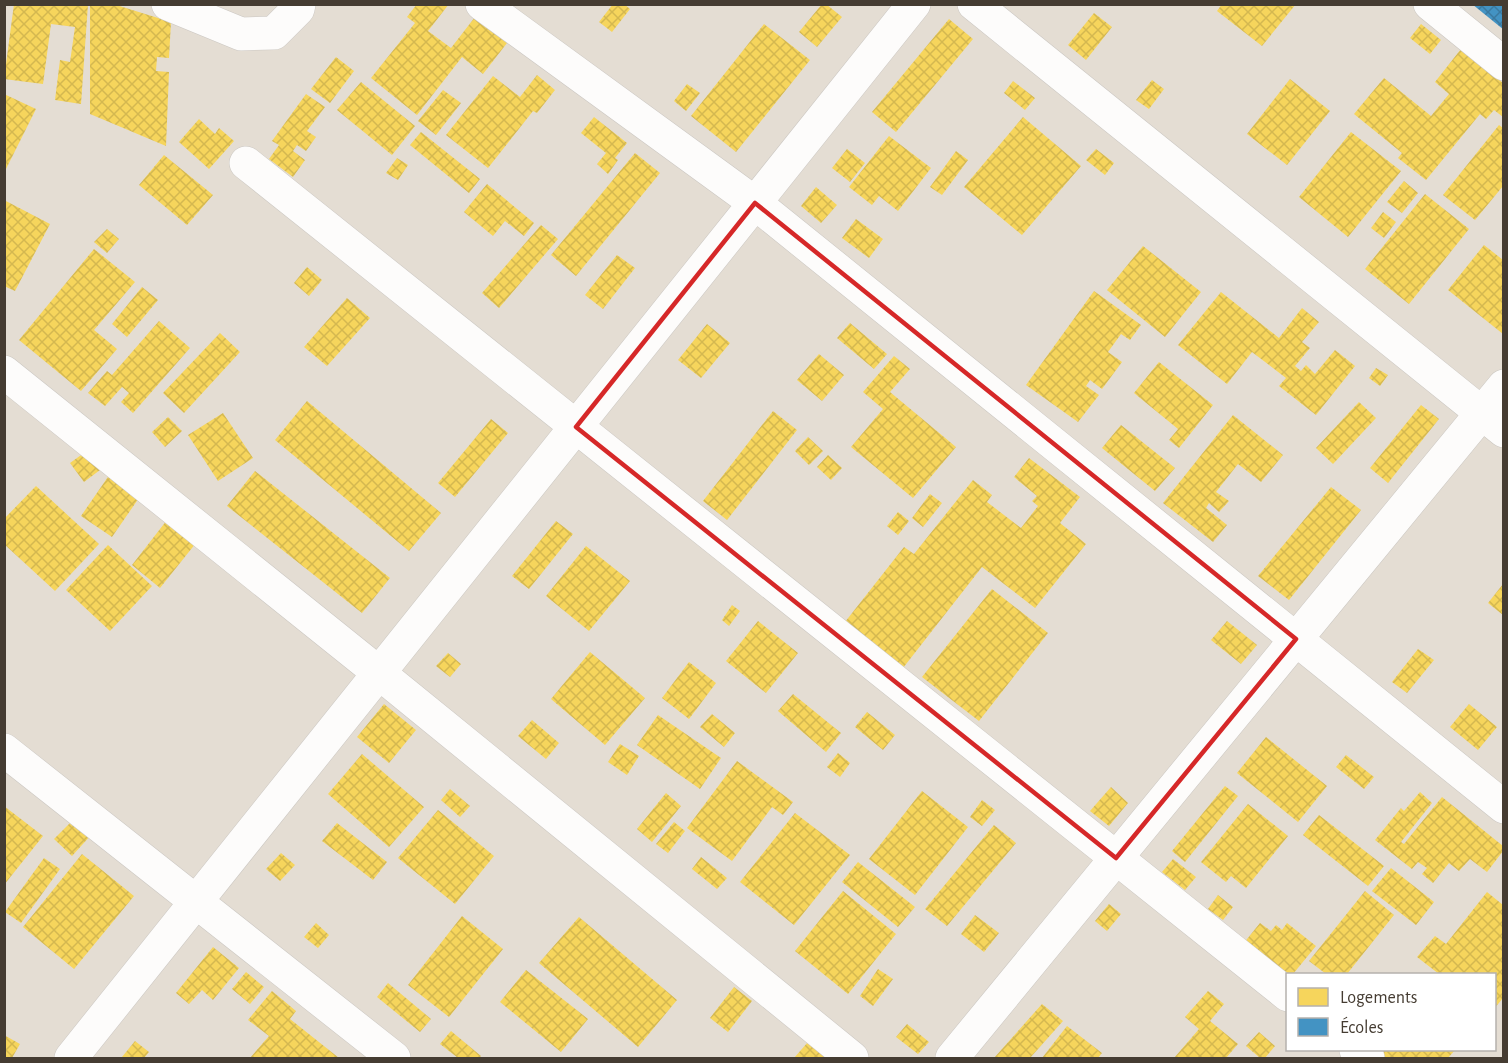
<svg xmlns="http://www.w3.org/2000/svg" width="1508" height="1063" font-family="'Alegreya Sans',sans-serif">
<style>
.residential{fill:#e4ddd3;fill-rule:evenodd}
.homes{fill:url(#homes-cross-hatch)}
.schools{fill:url(#schools-cross-hatch)}
.lines{fill:none;stroke-linecap:round;stroke-linejoin:round}
.minor-casing{stroke:#cbc7c2;stroke-width:34}
.minor{stroke:#fdfcfb;stroke-width:33}
.marked{fill:none;stroke:#d62828;stroke-width:4.5;stroke-linejoin:round}
</style>
<defs>
<pattern id="homes-cross-hatch" width="8" height="8" patternUnits="userSpaceOnUse" patternTransform="scale(1.5)"><rect width="8" height="8" fill="#f6d55c"/><path d="M0 0l8 8M0 8l8-8" fill="none" stroke="#d4b850"/></pattern>
<pattern id="schools-cross-hatch" width="8" height="8" patternUnits="userSpaceOnUse" patternTransform="scale(1.5)"><rect width="8" height="8" fill="#4393c3"/><path d="M0 0l8 8M0 8l8-8" fill="none" stroke="#3a799f"/></pattern>
</defs>
<rect width="100%" height="100%" fill="#efebe6"/>
<!-- residential -->
<path class="residential" d="M5 5H1503V1058H5ZM1288 974H1494V1050H1288Z"/>
<!-- homes -->
<path class="homes" d="M14 4H88L81 104 55 100 60 60 70 62 75 27 51 24 43 84 4 79Z
M90 4H113L171 22 169 58 157 57 156 71 169 72 166 146 90 114Z
M417 4H449L428 31 451 48 475 17 507 43 483 74 462 57 417 115 371 78 415 23 407 17Z
M613 4H624L630 9 612 32 599 22Z
M822 4H826L842 17 817 47 799 32Z
M1222 4H1296L1262 46 1217 11Z
M1094 13 1112 27 1086 60 1068 45Z
M949 19 973 39 896 132 872 112Z
M764 24 810 60 736 152 691 116Z
M1421 24 1441 40 1430 54 1410 38Z
M1461 49 1503 83V117L1494 110 1486 119 1480 114 1426 180 1398 158 1402 153 1354 114 1384 78 1431 116 1449 94 1435 82Z
M336 57 354 71 330 103 311 89Z
M537 75 555 90 537 113 533 111 488 168 446 135 493 76 520 97Z
M1290 79 1330 111 1287 165 1247 134Z
M1152 80 1164 89 1149 109 1136 100Z
M1013 81 1035 98 1025 110 1004 93Z
M361 82 415 126 392 155 337 110Z
M687 84 700 93 686 111 674 101Z
M443 90 461 103 436 135 418 121Z
M4 94 36 109 4 173Z
M306 94 325 107 307 131 316 137 306 151 297 145 293 151 305 160 293 177 269 159 279 145 272 141Z
M594 117 627 143 615 158 618 160 608 174 597 164 606 153 581 133Z
M1023 117 1081 166 1022 235 964 187Z
M199 119 215 134 219 128 234 141 209 169 179 142Z
M1499 125 1503 128V186L1475 220 1443 195Z
M421 132 480 179 469 193 410 145Z
M1351 132 1401 171 1348 237 1299 197Z
M889 136 931 168 898 211 879 196 872 205 849 187Z
M847 149 865 163 850 182 832 168Z
M1096 149 1114 163 1105 175 1086 160Z
M956 151 968 160 942 195 930 187Z
M635 153 660 173 576 276 551 255Z
M164 155 213 195 187 225 139 185Z
M397 158 408 165 398 180 386 173Z
M1404 181 1418 193 1402 213 1387 202Z
M487 184 534 223 524 236 505 221 493 236 464 212Z
M816 187 837 205 821 223 801 206Z
M1425 194 1469 229 1409 304 1365 269Z
M4 200 50 224 15 291 4 286Z
M1383 212 1396 222 1384 238 1371 228Z
M856 219 883 239 869 258 842 238Z
M541 225 558 239 499 308 482 293Z
M107 229 119 239 107 253 94 242Z
M1484 245 1503 260V334L1448 290Z
M1143 246 1201 292 1165 337 1107 290Z
M94 249 135 282 94 330 117 349 81 391 19 340Z
M617 255 635 268 603 309 585 295Z
M307 267 322 280 309 296 294 283Z
M142 287 158 300 127 337 112 324Z
M1094 291 1141 325 1130 340 1121 334 1108 352 1122 362 1102 389 1090 380 1086 386 1099 395 1078 422 1026 385Z
M1221 292 1279 338 1302 308 1319 322 1302 342 1310 348 1295 366 1301 371 1306 365 1315 374 1335 350 1355 366 1316 415 1279 386 1286 378 1252 352 1227 384 1178 345Z
M347 298 370 318 327 366 304 347Z
M159 321 190 348 133 413 121 402 129 393 122 387 105 406 88 393 107 371 112 375Z
M850 323 887 354 874 369 837 338Z
M707 324 730 343 701 378 678 360Z
M220 333 240 352 184 413 163 393Z
M819 354 844 375 822 401 797 380Z
M894 356 910 369 890 392 956 447 913 498 851 447 883 409 863 392Z
M1159 362 1213 405 1179 448 1169 440 1178 429 1134 393Z
M1376 368 1388 375 1380 386 1369 378Z
M307 401 441 513 409 551 275 440Z
M1359 402 1376 418 1333 464 1316 448Z
M1421 405 1439 419 1388 483 1370 468Z
M773 411 797 430 727 520 703 501Z
M223 413 253 458 218 481 188 435Z
M1233 415 1283 455 1261 482 1238 464 1216 492 1229 501 1219 512 1209 503 1206 508 1227 525 1213 542 1163 503Z
M168 417 182 431 165 447 152 432Z
M491 419 508 433 455 497 438 483Z
M1121 425 1175 468 1155 491 1102 448Z
M808 437 823 451 809 465 795 451Z
M95 445 108 464 84 482 70 463Z
M828 455 842 468 831 480 817 467Z
M1029 458 1080 497 1060 523 1086 544 1035 608 982 567 903 668 845 622 904 547 914 554 973 480 992 495 987 502 1021 528 1038 506 1032 501 1037 496 1014 477Z
M255 471 390 578 362 613 227 506Z
M110 474 141 495 112 537 81 516Z
M36 486 99 544 55 591 4 544V519Z
M1331 487 1361 510 1289 600 1258 576Z
M930 494 942 503 923 527 912 518Z
M898 512 909 521 898 535 887 526Z
M167 520 196 543 160 588 132 565Z
M556 521 573 534 529 589 512 576Z
M108 545 152 586 110 631 66 590Z
M586 546 630 581 589 631 546 596Z
M1503 584V615L1488 603Z
M992 589 1048 633 979 721 922 677Z
M732 605 740 611 729 626 722 620Z
M758 621 798 653 766 693 726 661Z
M1227 621 1257 645 1241 664 1211 640Z
M1418 649 1434 660 1407 693 1392 682Z
M590 652 645 698 605 745 551 699Z
M448 653 461 664 450 677 436 666Z
M689 662 716 683 689 719 662 698Z
M793 694 841 733 826 752 778 711Z
M384 704 416 730 389 763 357 737Z
M1469 704 1497 727 1478 750 1450 727Z
M867 712 895 735 883 750 855 727Z
M712 714 735 733 724 747 700 727Z
M658 715 721 758 700 789 637 745Z
M532 720 559 743 546 759 518 736Z
M1266 737 1327 786 1298 822 1237 773Z
M620 744 639 756 627 775 608 762Z
M838 753 850 763 840 777 827 767Z
M362 754 424 807 389 847 328 794Z
M1346 755 1374 777 1364 789 1336 767Z
M737 761 793 802 783 815 772 807 732 861 687 828Z
M1225 786 1238 796 1185 862 1172 851Z
M1111 787 1128 803 1109 826 1090 811Z
M450 789 470 806 460 817 441 800Z
M922 791 968 827 915 895 869 859Z
M1420 792 1432 803 1401 842 1404 844 1442 797 1503 846V851L1487 872 1470 859 1459 871 1449 863 1433 883 1422 874 1427 868 1418 862 1412 869 1375 840 1401 808 1404 811Z
M666 793 681 806 652 842 637 829Z
M982 800 995 810 982 826 970 817Z
M1248 804 1288 836 1246 888 1231 876 1226 882 1201 862Z
M4 806 43 836 4 885Z
M438 810 494 856 455 904 398 858Z
M795 813 850 855 794 925 740 882Z
M1319 815 1384 866 1368 886 1303 835Z
M75 818 92 834 72 856 54 839Z
M674 822 685 831 668 853 656 844Z
M337 823 387 862 373 880 322 841Z
M994 825 1016 843 947 926 925 909Z
M281 853 295 865 280 881 266 869Z
M82 854 134 896 74 969 23 927Z
M701 857 727 878 717 889 692 869Z
M44 858 60 869 21 923 5 912Z
M1173 859 1196 877 1185 890 1162 872Z
M858 862 915 907 898 927 842 882Z
M1391 868 1434 902 1416 925 1372 891Z
M843 891 896 934 848 994 795 951Z
M1365 891 1394 915 1347 974H1326L1309 961Z
M1487 892 1503 905V998L1494 1009V974H1439L1417 957 1435 936 1446 944Z
M1218 895 1233 907 1223 920 1208 909Z
M1109 904 1121 914 1107 931 1095 921Z
M975 915 999 933 984 952 961 934Z
M462 916 503 949 449 1017 408 985Z
M579 917 677 1000 638 1047 539 963Z
M316 923 329 935 318 948 304 937Z
M1260 923 1271 931 1276 925 1282 930 1287 923 1316 946 1293 974 1287 975 1243 944Z
M213 947 239 968 213 1000 202 990 189 1004 176 993Z
M878 969 893 979 873 1006 860 996Z
M526 970 588 1019 561 1052 500 1002Z
M246 972 264 987 250 1004 232 989Z
M388 983 431 1019 420 1032 377 997Z
M734 987 752 1001 728 1032 710 1018Z
M272 991 296 1011 290 1019 339 1058H250L269 1036 248 1020Z
M1208 991 1224 1004 1210 1021 1238 1044 1226 1058H1174L1199 1029 1185 1017Z
M1042 1004 1063 1021 1030 1058H994Z
M907 1024 929 1042 918 1054 896 1037Z
M1067 1026 1102 1053 1098 1058H1042Z
M451 1031 481 1056 479 1058H458L440 1044Z
M1259 1032 1275 1046 1265 1058H1260L1246 1046Z
M4 1035 20 1044 12 1058H4Z
M135 1041 149 1052 144 1058H124L122 1057Z
M808 1042 828 1058H794Z
M1374 1050H1455L1448 1058H1385Z"/>
<!-- schools -->
<path class="schools" d="M1472 4H1504V30Z"/>
<g class="lines">
<!-- minor casing -->
<g class="minor-casing">
<path id="minor" d="M168 4 241 34 274 33 298 9 299 4
M482 4 755 203 1504 807
M974 4 1504 431
M1430 4 1504 64
M246 163 1288 995
M4 372 379 673 852 1058
M4 750 394 1058
M1356 1050 1368 1058
M71 1058 914 4
M952 1058 1504 386"/>
</g>
<!-- minor -->
<use href="#minor" class="minor"/>
</g>
<!-- marked area -->
<path class="marked" d="M755 203 1296 639 1116 858 576 427Z"/>
<!-- border -->
<rect width="1508" height="1063" fill="none" stroke="#453c32" stroke-width="12"/>
<!-- legend -->
<rect x="1286" y="973" width="210" height="78" fill="#ffffff" stroke="#b5b1ad" stroke-width="1.5"/>
<rect x="1298" y="988" width="30" height="18" fill="#f6d55c" stroke="#b5b1ad" stroke-width="1.5"/>
<text x="1340" y="1003" font-size="18" fill="#453c32">Logements</text>
<rect x="1298" y="1018" width="30" height="18" fill="#4393c3" stroke="#b5b1ad" stroke-width="1.5"/>
<text x="1340" y="1033" font-size="18" fill="#453c32">Écoles</text>
</svg>
